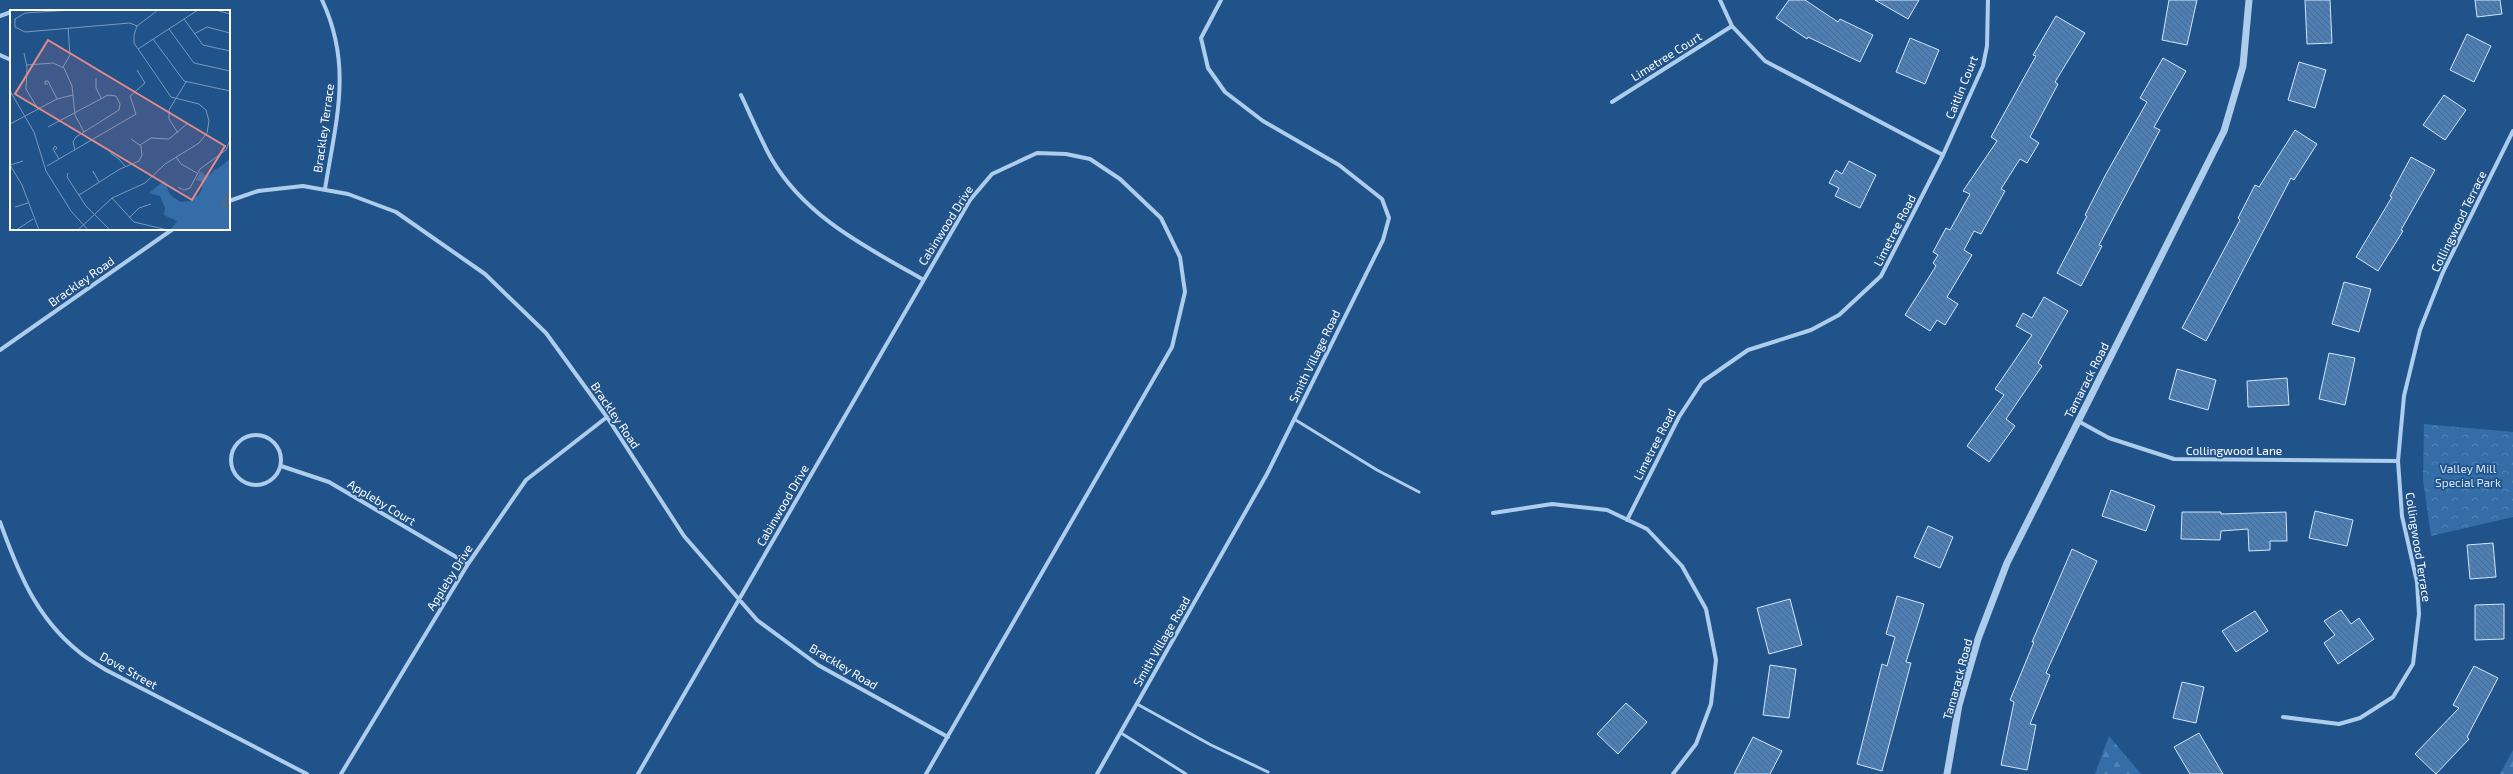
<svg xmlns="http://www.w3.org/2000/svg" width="2513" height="774" font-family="'Exo 2',sans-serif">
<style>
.forest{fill:url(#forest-firs)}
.park{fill:url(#park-crowns)}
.building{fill:url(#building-back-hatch);stroke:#d3e5f8}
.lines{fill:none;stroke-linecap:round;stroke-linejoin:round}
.service{stroke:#aecceb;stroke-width:3}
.minor{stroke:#aecceb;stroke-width:4}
.tertiary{stroke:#aecceb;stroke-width:7}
.labels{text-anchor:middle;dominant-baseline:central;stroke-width:3.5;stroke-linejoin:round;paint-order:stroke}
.street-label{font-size:12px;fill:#fff;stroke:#21538b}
.park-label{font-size:12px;fill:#d3e5f8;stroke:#21538b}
.inset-road{fill:none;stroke:#7a98b9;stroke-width:1}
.view{fill:#e88989;fill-opacity:0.15;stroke:#e88989;stroke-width:2}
.inset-edge{fill:none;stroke:#fff;stroke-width:2}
</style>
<defs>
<pattern id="forest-firs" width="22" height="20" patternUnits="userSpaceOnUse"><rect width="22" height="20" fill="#356da8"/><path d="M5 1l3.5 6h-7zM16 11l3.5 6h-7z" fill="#5383b5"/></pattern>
<pattern id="park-crowns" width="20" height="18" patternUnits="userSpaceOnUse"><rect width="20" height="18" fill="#356da8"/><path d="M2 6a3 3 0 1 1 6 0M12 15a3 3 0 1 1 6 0" fill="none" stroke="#5383b5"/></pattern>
<pattern id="building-back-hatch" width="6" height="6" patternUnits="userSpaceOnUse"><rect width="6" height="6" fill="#4e7fb4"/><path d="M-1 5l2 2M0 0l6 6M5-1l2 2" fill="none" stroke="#4d6885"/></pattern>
</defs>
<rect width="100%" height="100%" fill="#21538b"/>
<!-- forest -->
<path class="forest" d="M2109 736 2141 774H2095Z
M2513 750V774H2500Z"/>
<!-- park -->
<path class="park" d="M2424 424 2513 432V517L2431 536 2423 480Z"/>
<!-- building -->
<path class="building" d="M1789 0H1805L1838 22 1840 19 1873 35 1860 62 1808 37 1807 39 1776 18Z
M1875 0H1919L1908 19Z
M2169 0H2197L2187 45 2162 40Z
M2305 0H2330L2332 43 2307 44Z
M2475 0H2500L2502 14 2477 17Z
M2056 16 2085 33 2055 82 2058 84 2030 137 2039 143 2027 163 2020 159 2001 189 2005 191 1981 234 1974 231 1964 250 1972 255 1947 297 1958 304 1945 325 1937 320 1930 331 1905 315 1936 266 1933 263 1938 255 1933 252 1946 228 1950 230 1970 194 1963 191 1997 141 1991 137 2036 56 2033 55Z
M2467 34 2491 46 2474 82 2450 70Z
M1910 38 1939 50 1925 84 1896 72Z
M2163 58 2186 71 2154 127 2160 130 2099 245 2102 246 2081 286 2057 273 2087 216 2085 215 2106 174 2147 102 2140 98Z
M2299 62 2326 70 2315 108 2288 100Z
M2444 95 2466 110 2445 140 2423 125Z
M2295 130 2317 144 2294 180 2291 178 2206 341 2182 328 2240 220 2238 218 2255 185 2259 187Z
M2411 157 2435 170 2401 230 2403 231 2378 271 2356 257 2392 197 2390 196Z
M1849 161 1876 175 1860 208 1835 196 1839 188 1829 183 1836 170 1842 174Z
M2344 282 2371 289 2359 332 2332 324Z
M2044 297 2068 311 2038 363 2042 366 2006 419 2015 426 1989 462 1967 446 2004 395 1995 389 2032 335 2016 326 2023 313 2032 318Z
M2329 353 2355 358 2345 405 2319 399Z
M2177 369 2216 380 2208 410 2169 399Z
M2287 378 2289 405 2248 407 2247 381Z
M2111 490 2155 506 2146 531 2102 516Z
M2315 511 2353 520 2347 546 2309 538Z
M2182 512H2221V514L2286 512 2287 541H2270V550L2249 551 2248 529 2221 531 2220 540 2181 539Z
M1928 526 1953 537 1940 568 1914 557Z
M2493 543 2496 577 2470 579 2467 545Z
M2072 549 2097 561 2046 673 2050 675 2030 724 2036 725 2027 770 2001 765 2014 702 2010 700 2034 642H2032Z
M1897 596 1924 604 1906 662 1911 663 1882 771 1857 764 1882 664 1887 666 1895 637 1886 634Z
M1790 599 1802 645 1769 654 1757 608Z
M2504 604V639L2475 640V605Z
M2341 610 2351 624 2359 618 2374 639 2338 664 2324 643 2335 635 2324 621Z
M2255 611 2268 631 2236 652 2222 631Z
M1770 665 1796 669 1789 718 1763 715Z
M2474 666 2498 678 2467 737 2469 739 2436 774 2415 754 2459 708 2453 705Z
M2182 682 2204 687 2196 723 2173 718Z
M1626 703 1647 722 1618 754 1597 734Z
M2199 733 2223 774H2190L2174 747Z
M1753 737 1782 751 1770 774H1734Z"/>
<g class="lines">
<!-- service -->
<path class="service" d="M1294 419 1377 470 1419 492
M1137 704 1211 745 1268 772
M1121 733 1186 774"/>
<!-- minor -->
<path class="minor" d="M322 0C353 66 336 120 325 189
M1720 0 1732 26 1765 61 1943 155
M0 16 11 12
M0 55 11 60
M741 95C751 116 760 138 771 158 805 217 866 247 922 279
M1612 102 1732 26
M229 201 258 191 303 186 348 194 396 212 485 274 546 333 607 417 684 536 757 620 818 665 948 737
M0 350 173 229
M2078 421 2109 438 2174 459 2398 461
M231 460a25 25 0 1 1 50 0a25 25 0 1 1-50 0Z
M281 466 329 482 468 564
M1493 513 1552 504 1607 510 1647 529 1682 566 1706 609 1716 660 1711 704 1696 744 1673 774
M1627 520 1679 417 1702 382 1748 350 1811 330 1839 315 1881 276 1943 155 1983 66 1987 46 1988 0
M0 522C18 572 36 617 78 651 87 659 98 665 108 671L307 774
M2283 717 2339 724 2360 718 2393 697 2413 664 2419 614 2417 582 2402 516 2398 461 2404 396 2420 330 2443 272 2513 131
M341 774 468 564 526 480 607 417
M638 774 970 200 992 174 1037 153 1066 154 1090 159 1120 179 1161 218 1180 257 1185 292 1172 347 926 774
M1097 774 1267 474 1383 240 1389 218 1382 199 1339 165 1263 121 1225 92 1208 68 1201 38 1221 0"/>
<!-- tertiary -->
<path class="tertiary" d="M1947 774 1959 705 1978 639 2007 563 2224 131 2243 66 2249 0"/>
</g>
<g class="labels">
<!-- street labels -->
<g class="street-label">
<text transform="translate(1666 56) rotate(-32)">Limetree Court</text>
<text transform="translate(1961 87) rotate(-68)">Caitlin Court</text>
<text transform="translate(323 128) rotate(-82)">Brackley Terrace</text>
<text transform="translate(2458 221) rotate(-64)">Collingwood Terrace</text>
<text transform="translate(945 225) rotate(-58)">Cabinwood Drive</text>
<text transform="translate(1894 230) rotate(-63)">Limetree Road</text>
<text transform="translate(81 281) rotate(-35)">Brackley Road</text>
<text transform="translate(1314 356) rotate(-64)">Smith Village Road</text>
<text transform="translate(2086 380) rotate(-63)">Tamarack Road</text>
<text transform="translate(616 415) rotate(56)">Brackley Road</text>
<text transform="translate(1654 444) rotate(-63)">Limetree Road</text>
<text x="2234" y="450">Collingwood Lane</text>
<text transform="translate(382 502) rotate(31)">Appleby Court</text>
<text transform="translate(782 505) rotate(-60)">Cabinwood Drive</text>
<text transform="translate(2419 547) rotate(81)">Collingwood Terrace</text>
<text transform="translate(449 577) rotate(-58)">Appleby Drive</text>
<text transform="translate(1161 641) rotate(-60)">Smith Village Road</text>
<text transform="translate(844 666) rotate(31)">Brackley Road</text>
<text transform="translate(129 670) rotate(29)">Dove Street</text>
<text transform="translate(1957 679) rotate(-75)">Tamarack Road</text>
</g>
<!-- park labels -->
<g class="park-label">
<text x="2468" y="468">Valley Mill<tspan x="2468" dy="14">Special Park</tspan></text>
</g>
</g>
<!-- overview -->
<g transform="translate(10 10)">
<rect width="220" height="220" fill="#21538b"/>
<path d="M220 149V220L165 216 167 211 154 205 155 198 150 186 139 183 155 170 159 183 164 188 171 192 180 191 189 185 192 179V172L186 170 190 162 198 166Z" fill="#356da8"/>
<path d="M220 152V220L161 219 169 209 165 202 188 186 196 173 186 170 190 162 199 168 204 160Z" fill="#356da8"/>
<path d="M220 178V196L215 200 210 194Z" fill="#486b93"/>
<path class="inset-road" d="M62 0 15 3 5 9V17L15 22 120 13 127 16M206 0 220 4M174 9 193 35 220 41M159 19 184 53 220 61M184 24 197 17 220 23M143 29 174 71 220 81M128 39 188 0M14 43 17 57 16 79 28 99M17 55 43 53 54 58 62 76 65 105 74 122M53 57 60 45 58 18M86 68V78L91 88M38 74H35V71H38L47 89M0 81 24 122 36 161 61 201 78 220M0 114 47 89 63 85M38 117 98 85 106 86 110 94 109 100 66 127 63 132 65 140M168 123 159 109V100L176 72M130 135 141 128 159 129 178 113M45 140 47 138 45 136 43 139 49 149M100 143 109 149 115 156M166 147 171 154 187 163M0 155 12 175 29 220M0 155 13 151M37 156 126 104 120 86 135 73 127 60M58 163 57 167 76 196 100 220M84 164 83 161 89 172M168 177 174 180 180 178 190 159 216 140 220 130M69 185 110 159 129 151 132 145 131 136 121 129M102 188 124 212 158 220M5 197 18 193M119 208 129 198 141 194M6 220 23 209M68 220 102 188 135 173 155 154 189 133 197 123 199 111 196 100 189 94 161 87 124 33V25L127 16 148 0"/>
<path class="view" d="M38 30 215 136 182 190 5 84Z"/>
<rect width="220" height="220" class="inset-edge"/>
</g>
</svg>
